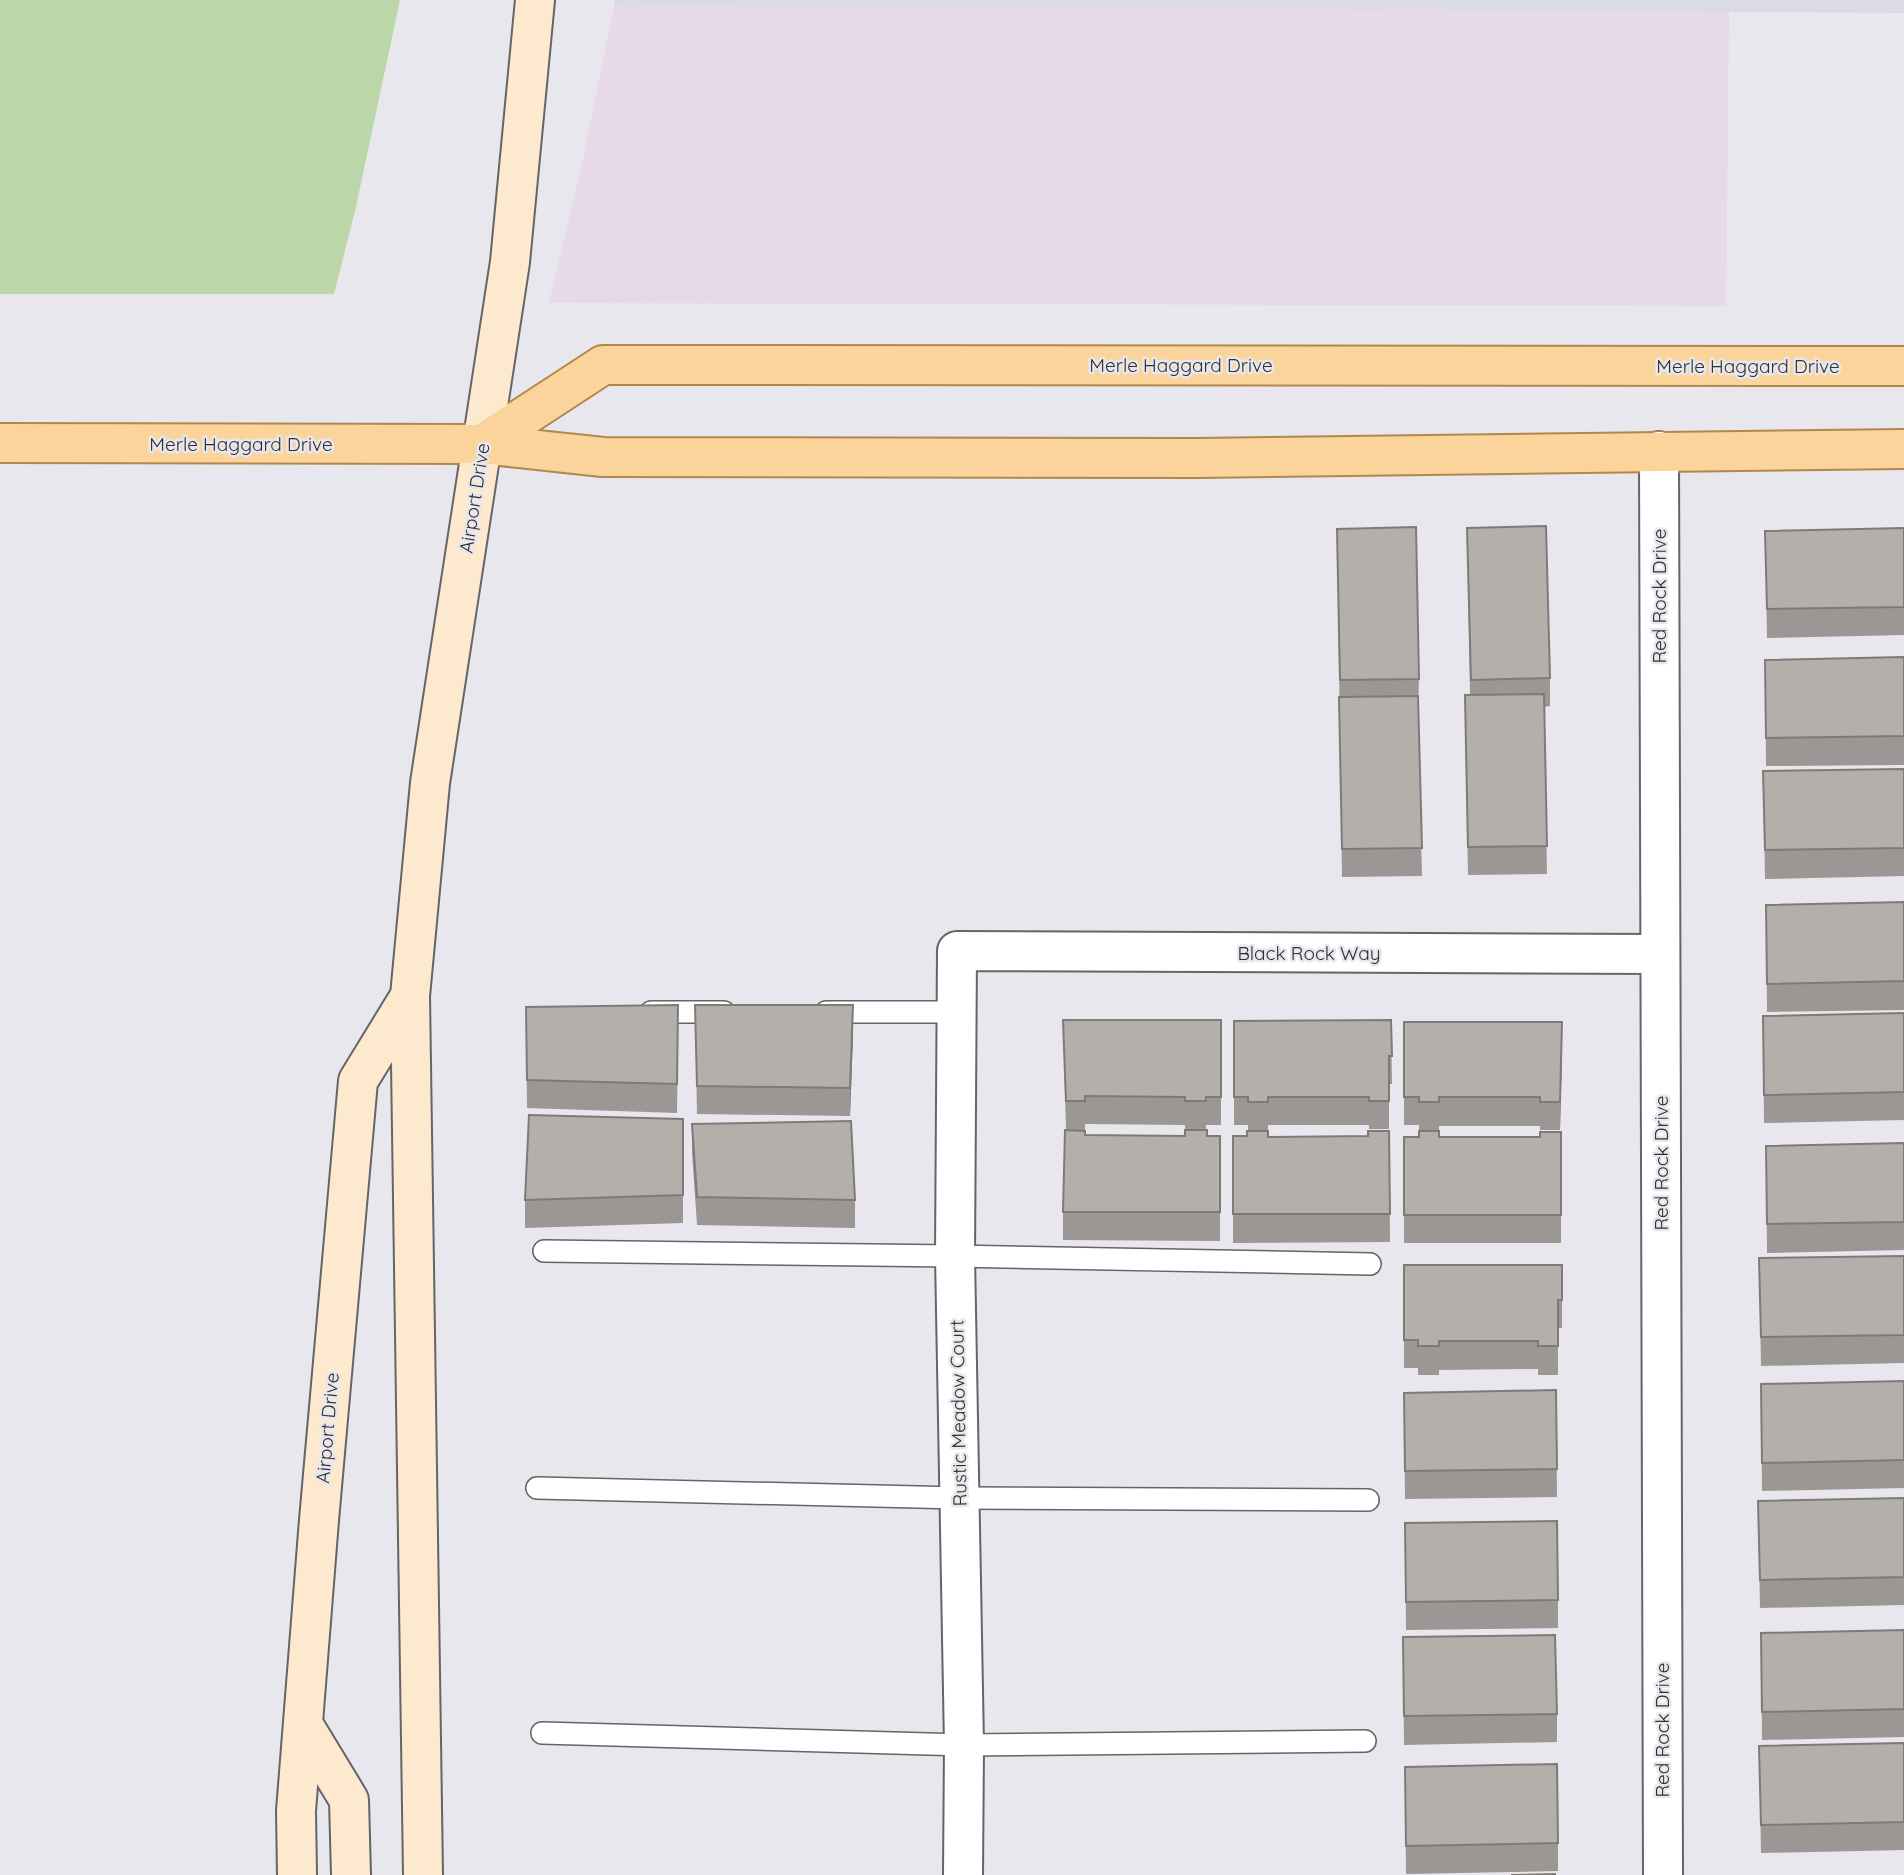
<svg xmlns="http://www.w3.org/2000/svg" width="1904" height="1875" font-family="Quicksand,sans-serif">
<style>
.commercial{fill:#e7d8ea}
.built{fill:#dbdae7}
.green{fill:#bbd6a7}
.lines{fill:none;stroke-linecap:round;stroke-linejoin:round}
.service-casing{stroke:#646469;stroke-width:24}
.minor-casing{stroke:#646469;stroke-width:42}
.secondary-casing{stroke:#646469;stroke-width:42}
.primary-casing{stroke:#b2874b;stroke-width:42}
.service{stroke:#fff;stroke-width:21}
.minor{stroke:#fff;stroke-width:38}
.secondary{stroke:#fde9cd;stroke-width:38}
.primary{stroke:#fbd49b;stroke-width:38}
.wall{fill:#9c9694}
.shaded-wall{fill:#7f7a78}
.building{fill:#b5afac;stroke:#7f7a78;stroke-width:2}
.labels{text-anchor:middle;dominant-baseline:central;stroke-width:5;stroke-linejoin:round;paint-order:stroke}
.street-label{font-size:19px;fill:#302f32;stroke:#e7e7ed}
</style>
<rect width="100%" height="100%" fill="#e7e7ed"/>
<!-- commercial -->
<path class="commercial" d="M614 6 1729 12 1726 306 549 303 582 164Z"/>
<!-- built -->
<path class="built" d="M615 0H1904V13L614 6Z"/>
<!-- green -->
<path class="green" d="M0 0H400L355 211 334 294H0Z"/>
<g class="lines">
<!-- service casing -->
<g class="service-casing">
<path id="service" d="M651 1012H724
M826 1012H957
M544 1251 955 1256 1370 1264
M537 1488 959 1498 1368 1500
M542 1733 964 1745 1365 1741"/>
</g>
<!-- minor casing -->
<g class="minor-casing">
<path id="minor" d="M1659 451 1663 1875
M963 1875 964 1745 955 1256 957 951 1660 954"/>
</g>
<!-- secondary casing -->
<g class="secondary-casing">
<path id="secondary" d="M303 1724 349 1800 351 1875
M297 1875 296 1811 319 1520 358 1081 410 996
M423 1875 410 996 430 783 510 262 535 0"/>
</g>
<!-- primary casing -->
<g class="primary-casing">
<path id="primary" d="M0 443 482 444 603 457 1198 458 1904 449
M482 444 603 365 1904 366"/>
</g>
<!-- service -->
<use href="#service" class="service"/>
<!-- minor -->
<use href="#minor" class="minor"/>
<!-- secondary -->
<use href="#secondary" class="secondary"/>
<!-- primary -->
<use href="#primary" class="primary"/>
</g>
<!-- wall -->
<path class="wall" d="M1467 528 1550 678V706L1544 707 1547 874 1468 875 1465 723 1470 695Z
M1904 528V635L1767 638 1765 531Z
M1337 529 1419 679 1418 707 1422 876 1342 877Z
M1904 657V765L1766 766 1765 660Z
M1904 769V876L1765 879 1763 771Z
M1904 902V1010L1767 1012 1766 905Z
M695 1005 853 1034 850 1116 697 1114Z
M526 1007 678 1033 677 1113 527 1108Z
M1904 1013V1120L1764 1123 1763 1016Z
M1063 1020H1221V1125H1206V1130H1185V1125L1085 1124V1130H1066Z
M1391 1020 1392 1084H1389V1129H1369V1125H1268V1130H1248V1125H1234V1021Z
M1404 1022 1562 1050 1560 1130H1540V1126H1439V1130H1419V1125H1404Z
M683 1119V1223L525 1228V1200Z
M692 1124 855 1200V1228L697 1225 692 1153Z
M1389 1131 1390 1242 1233 1243V1136H1368Z
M1561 1132V1243H1404V1137H1540Z
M1085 1135 1220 1136V1241L1063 1240V1212Z
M1904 1143V1250L1767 1253 1766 1146Z
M1904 1256V1363L1761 1366 1759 1258Z
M1404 1265H1562V1328H1558V1375H1538V1369L1439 1370V1375H1418V1368H1404Z
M1904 1381V1488L1762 1491 1761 1384Z
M1556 1390 1557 1497 1405 1499 1404 1393Z
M1904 1498V1605L1760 1608 1758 1501Z
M1405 1523 1558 1600V1628L1406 1630Z
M1904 1630V1737L1762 1740 1761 1633Z
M1403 1637 1557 1714V1742L1404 1745Z
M1904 1743V1850L1761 1853 1759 1746Z
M1405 1767 1558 1843V1871L1406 1874Z"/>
<!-- shaded-wall -->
<path class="shaded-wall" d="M853 1005V1034L850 1116V1088Z
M1562 1022V1050L1560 1130V1102Z"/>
<!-- building -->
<path class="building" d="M1546 526 1550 678 1471 680 1467 528Z
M1416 527 1419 679 1340 680 1337 529Z
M1904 528V607L1767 609 1765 531Z
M1904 657V736L1766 738 1765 660Z
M1544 694 1547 846 1468 847 1465 695Z
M1418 696 1422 848 1342 849 1339 697Z
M1904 769V848L1765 850 1763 771Z
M1904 902V981L1767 984 1766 905Z
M678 1005 677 1084 527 1080 526 1007Z
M695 1005H853L850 1088 697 1086Z
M1904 1013V1092L1764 1095 1763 1016Z
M1063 1020H1221V1097H1206V1101H1185V1097L1085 1096V1101H1066Z
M1391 1020 1392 1056H1389V1101H1369V1097H1268V1102H1248V1097H1234V1021Z
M1404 1022H1562L1560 1102H1540V1097H1439V1102H1419V1097H1404Z
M529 1115 683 1119V1195L525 1200Z
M851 1121 855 1200 697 1197 692 1124Z
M1065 1130 1085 1131V1135L1185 1136V1130H1207V1136H1220V1212H1063Z
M1247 1131H1268V1137L1368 1136V1131H1389L1390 1214H1233V1136H1247Z
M1419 1131H1439V1137H1540V1132H1561V1215H1404V1137H1419Z
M1904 1143V1222L1767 1224 1766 1146Z
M1904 1256V1335L1761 1337 1759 1258Z
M1404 1265H1562V1300H1558V1346H1538V1341H1439V1346H1418V1340H1404Z
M1904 1381V1460L1762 1463 1761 1384Z
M1556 1390 1557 1469 1405 1471 1404 1393Z
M1904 1498V1577L1760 1580 1758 1501Z
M1557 1521 1558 1600 1406 1602 1405 1523Z
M1904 1630V1709L1762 1712 1761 1633Z
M1555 1635 1557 1714 1404 1716 1403 1637Z
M1904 1743V1822L1761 1825 1759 1746Z
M1557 1764 1558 1843 1406 1846 1405 1767Z
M1555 1874V1875H1511Z"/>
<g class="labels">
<!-- street labels -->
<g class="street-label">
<text x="1181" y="365">Merle Haggard Drive</text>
<text x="1748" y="366">Merle Haggard Drive</text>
<text x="241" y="444">Merle Haggard Drive</text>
<text transform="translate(474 498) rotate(-81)">Airport Drive</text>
<text transform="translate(1659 596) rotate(-90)">Red Rock Drive</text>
<text x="1309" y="953">Black Rock Way</text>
<text transform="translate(1661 1163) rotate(-90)">Red Rock Drive</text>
<text transform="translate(958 1413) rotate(-91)">Rustic Meadow Court</text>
<text transform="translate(327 1428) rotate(-85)">Airport Drive</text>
<text transform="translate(1662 1730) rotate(-90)">Red Rock Drive</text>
</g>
</g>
</svg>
